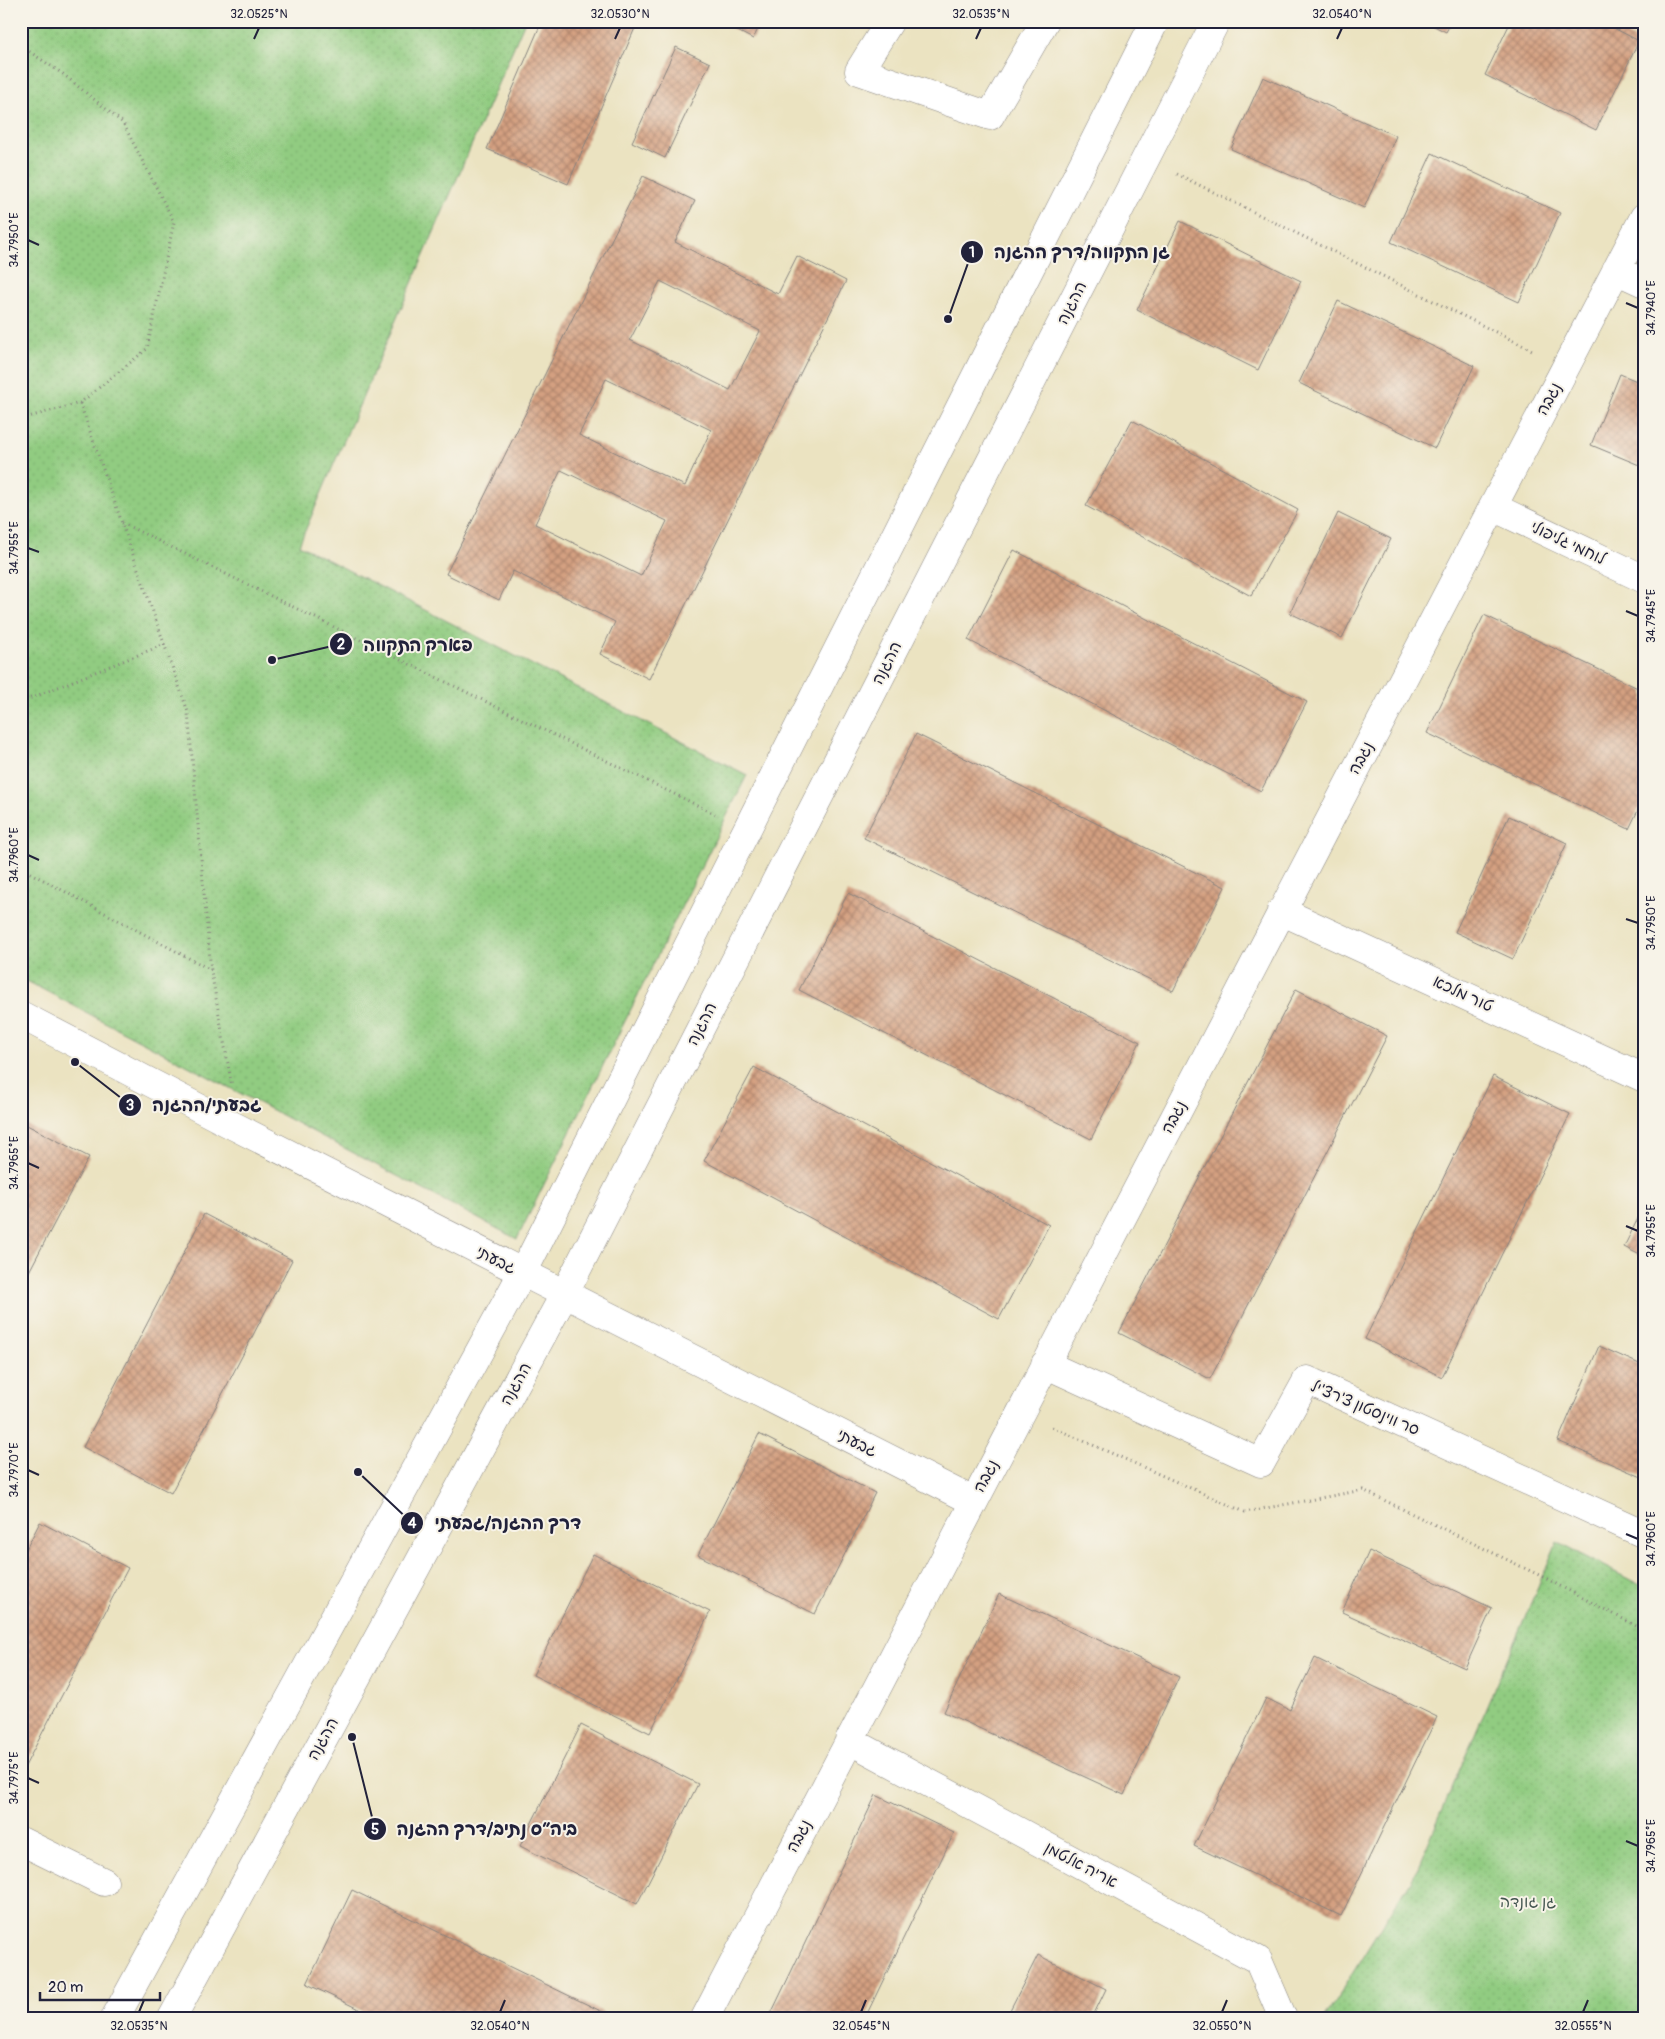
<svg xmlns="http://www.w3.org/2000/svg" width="1665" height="2039" font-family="Pangolin,'Playpen Sans Hebrew',sans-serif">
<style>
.park{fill:url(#park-dots);stroke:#5a775e}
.building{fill:url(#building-cross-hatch);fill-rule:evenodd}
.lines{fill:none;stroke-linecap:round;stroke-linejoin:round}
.minor-casing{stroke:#86827e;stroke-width:29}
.tertiary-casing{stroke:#86827e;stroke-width:29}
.path{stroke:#86827e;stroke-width:3;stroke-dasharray:1 4;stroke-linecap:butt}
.minor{stroke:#fff;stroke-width:28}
.tertiary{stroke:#fff;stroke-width:28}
.ticks{fill:none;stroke:#22223b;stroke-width:2}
.labels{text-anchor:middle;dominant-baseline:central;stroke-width:4;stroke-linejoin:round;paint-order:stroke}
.street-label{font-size:16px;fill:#22223b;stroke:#f7f3e8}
.park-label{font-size:16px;fill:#435550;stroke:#f7f3e8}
.leader{fill:none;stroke:#22223b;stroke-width:2}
.callout-dot{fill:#22223b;stroke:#f7f3e8;stroke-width:2}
.mark-label{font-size:15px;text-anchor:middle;font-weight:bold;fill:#fff}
.callout-label{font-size:18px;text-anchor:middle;font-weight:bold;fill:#22223b;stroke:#f7f3e8;stroke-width:4;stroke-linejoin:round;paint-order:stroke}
.neatline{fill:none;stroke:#22223b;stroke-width:2}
.ticks-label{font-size:12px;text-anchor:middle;fill:#22223b}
</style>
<defs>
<pattern id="park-dots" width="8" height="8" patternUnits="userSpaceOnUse" patternTransform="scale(1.25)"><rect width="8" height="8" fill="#91cc81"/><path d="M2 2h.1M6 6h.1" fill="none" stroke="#7daf70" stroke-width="1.8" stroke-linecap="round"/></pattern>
<pattern id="building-cross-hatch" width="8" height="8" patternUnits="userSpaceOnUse" patternTransform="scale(1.25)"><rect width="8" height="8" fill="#d4a081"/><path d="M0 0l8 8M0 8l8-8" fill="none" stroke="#ac826b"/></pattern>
</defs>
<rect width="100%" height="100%" fill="#f7f3e8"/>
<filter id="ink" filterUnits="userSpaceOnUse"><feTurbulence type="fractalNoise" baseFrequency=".02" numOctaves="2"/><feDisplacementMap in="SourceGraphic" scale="10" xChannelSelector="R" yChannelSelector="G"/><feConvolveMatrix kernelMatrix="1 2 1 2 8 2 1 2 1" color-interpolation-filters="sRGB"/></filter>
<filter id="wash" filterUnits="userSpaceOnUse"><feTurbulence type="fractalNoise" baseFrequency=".0096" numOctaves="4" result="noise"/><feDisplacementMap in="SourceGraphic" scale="20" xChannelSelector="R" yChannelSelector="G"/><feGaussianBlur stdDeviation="1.12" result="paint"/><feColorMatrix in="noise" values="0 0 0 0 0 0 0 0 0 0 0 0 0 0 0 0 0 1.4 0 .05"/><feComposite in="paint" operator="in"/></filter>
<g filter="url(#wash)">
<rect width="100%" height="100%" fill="#ebe3c1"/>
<!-- park -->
<path class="park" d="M21 21H525L299 545 747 775 517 1239 21 978Z
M1557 1542 1644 1587V2018H1325L1418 1867Z"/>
<g id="blocks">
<!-- building -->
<path class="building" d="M542 21H638L568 184 487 149Z
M718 21H762L753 39Z
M1424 21H1452L1446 32Z
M1511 21H1600L1639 41 1596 130 1485 75Z
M676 47 710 63 665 158 632 142Z
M1263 77 1396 136 1364 208 1231 149Z
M1432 153 1560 213 1519 302 1391 242Z
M643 176 695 201 675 242 778 294 797 256 846 281 649 679 600 654 615 622 513 571 499 600 446 574ZM660 281 760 331 730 390 630 340ZM606 379 711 430 685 486 579 435ZM561 470 667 521 641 576 535 524Z
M1180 221 1301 281 1258 370 1137 310Z
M1338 301 1474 366 1435 448 1299 383Z
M1620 374 1644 384V467L1591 445Z
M1132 420 1298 510 1251 596 1086 506Z
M1338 513 1391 539 1342 638 1290 613Z
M1014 550 1307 702 1261 791 968 640Z
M1484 615 1644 691V798L1629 829 1427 733Z
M916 734 1225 887 1173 991 864 838Z
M1509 816 1567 843 1513 959 1455 932Z
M848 893 1140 1042 1091 1139 799 990Z
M1296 989 1387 1036 1210 1379 1119 1333Z
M754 1067 1049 1225 999 1319 704 1161Z
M1493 1076 1570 1114 1442 1377 1365 1339Z
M21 1122 89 1157 21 1287Z
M1644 1206V1257L1624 1247Z
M204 1214 292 1260 171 1493 83 1447Z
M1599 1346 1644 1366V1478L1558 1441Z
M759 1434 875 1493 815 1614 698 1555Z
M40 1522 128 1568 21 1774V1559Z
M1369 1551 1492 1608 1465 1668 1342 1612Z
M593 1554 710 1612 650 1733 533 1675Z
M999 1594 1179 1677 1124 1795 944 1712Z
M1315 1658 1437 1717 1341 1916 1194 1846 1266 1698 1290 1710Z
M581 1725 698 1784 637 1904 520 1846Z
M876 1795 954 1833 865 2018H769Z
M352 1890 615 2018H377L307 1984Z
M1038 1955 1106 1989 1092 2018H1006Z"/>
</g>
</g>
<g filter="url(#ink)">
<use href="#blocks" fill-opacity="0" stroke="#86827e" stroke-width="1"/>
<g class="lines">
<!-- minor casing -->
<g class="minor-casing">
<path id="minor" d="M890 21 859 71 990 116 1045 21
M1616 270 1644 283
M1493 507 1644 579
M1281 911 1644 1078
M21 1015 228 1123 973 1501
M1045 1364 1261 1463 1307 1380 1644 1534
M849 1740 1258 1960 1283 2018
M21 1841 104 1882
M705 2018 1644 217"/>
</g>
<!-- tertiary casing -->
<g class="tertiary-casing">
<path id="tertiary" d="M115 2018 531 1257 1155 21
M172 2018 564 1295 1216 21"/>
</g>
<!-- path -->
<path class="path" d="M21 46 63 74 123 123 174 222 147 349 80 403 21 419
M1177 174 1534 351
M80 403 188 712 211 971 232 1086
M122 523 715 814
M21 702 165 644
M21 868 211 970
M1052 1427 1245 1512 1363 1490 1543 1577 1644 1630"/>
<!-- minor -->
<use href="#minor" class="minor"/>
<!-- tertiary -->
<use href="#tertiary" class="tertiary"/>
</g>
</g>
<!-- ticks -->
<path class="ticks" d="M254 39 259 28M615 39 620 28M976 39 981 28M1337 39 1342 28M28 240 39 245M1626 303 1638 308M28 548 39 552M1626 611 1638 616M28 855 39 860M1626 919 1638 923M28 1163 39 1168M1626 1226 1638 1231M28 1470 39 1475M1626 1534 1638 1539M28 1778 39 1783M1626 1841 1638 1846M139 2012 144 2000M500 2012 505 2000M861 2012 866 2000M1222 2012 1227 2000M1583 2012 1588 2000"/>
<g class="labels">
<!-- street labels -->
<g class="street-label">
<text transform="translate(1072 303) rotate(-63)">ההגנה</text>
<text transform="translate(1549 399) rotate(-62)">נגבה</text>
<text transform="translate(1568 543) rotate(25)">לוחמי גליפולי</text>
<text transform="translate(887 663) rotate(-63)">ההגנה</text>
<text transform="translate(1361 758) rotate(-62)">נגבה</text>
<text transform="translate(1463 994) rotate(25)">טור מלכא</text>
<text transform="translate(702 1024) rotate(-63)">ההגנה</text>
<text transform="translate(1174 1117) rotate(-62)">נגבה</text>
<text transform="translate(496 1260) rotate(27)">גבעתי</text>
<text transform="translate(516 1384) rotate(-61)">ההגנה</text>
<text transform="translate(1365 1408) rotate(23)">סר ווינסטון צ'רצ'יל</text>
<text transform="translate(857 1443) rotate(27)">גבעתי</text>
<text transform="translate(986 1476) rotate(-62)">נגבה</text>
<text transform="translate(323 1739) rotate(-61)">ההגנה</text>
<text transform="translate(799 1836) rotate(-62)">נגבה</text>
<text transform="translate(1081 1865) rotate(28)">אריה אלטמן</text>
</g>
<!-- park labels -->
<g class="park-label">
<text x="1528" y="1902">גן גונדה</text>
</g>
</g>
<!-- callouts -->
<path class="leader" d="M948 319L972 252M272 660L341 644M75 1062L130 1105M358 1472L412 1523M352 1737L375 1829"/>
<g class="callout-dot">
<circle cx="948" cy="319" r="5"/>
<circle cx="272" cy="660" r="5"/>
<circle cx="75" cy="1062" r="5"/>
<circle cx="358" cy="1472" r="5"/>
<circle cx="352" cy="1737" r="5"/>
<circle cx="972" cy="252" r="12"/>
<circle cx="341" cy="644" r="12"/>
<circle cx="130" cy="1105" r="12"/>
<circle cx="412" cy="1523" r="12"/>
<circle cx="375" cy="1829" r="12"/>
</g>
<g class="mark-label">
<text x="972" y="257">1</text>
<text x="341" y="649">2</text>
<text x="130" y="1110">3</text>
<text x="412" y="1528">4</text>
<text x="375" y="1834">5</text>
</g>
<g class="callout-label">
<text x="1082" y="258">גן התקווה/דרך ההגנה</text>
<text x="418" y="651">פארק התקווה</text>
<text x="207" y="1111">גבעתי/ההגנה</text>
<text x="508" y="1529">דרך ההגנה/גבעתי</text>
<text x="487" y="1835">ביה״ס נתיב/דרך ההגנה</text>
</g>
<!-- margin -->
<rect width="1665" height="2039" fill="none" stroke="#f7f3e8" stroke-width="55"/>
<!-- scale -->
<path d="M40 1992v8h120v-8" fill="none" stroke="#22223b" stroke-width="2.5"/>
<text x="48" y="1992" font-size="15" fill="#22223b" stroke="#f7f3e8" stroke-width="4" paint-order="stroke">20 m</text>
<rect x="28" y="28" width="1610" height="1984" class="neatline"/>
<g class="ticks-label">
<text x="259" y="18">32.0525°N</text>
<text x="620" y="18">32.0530°N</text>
<text x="981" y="18">32.0535°N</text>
<text x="1342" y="18">32.0540°N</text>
<text transform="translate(14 240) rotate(-90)" y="4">34.7950°E</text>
<text transform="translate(1651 308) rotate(-90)" y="4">34.7940°E</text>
<text transform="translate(14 548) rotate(-90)" y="4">34.7955°E</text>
<text transform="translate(1651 616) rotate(-90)" y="4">34.7945°E</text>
<text transform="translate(14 855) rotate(-90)" y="4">34.7960°E</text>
<text transform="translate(1651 923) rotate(-90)" y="4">34.7950°E</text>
<text transform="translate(14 1163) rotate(-90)" y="4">34.7965°E</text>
<text transform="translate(1651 1231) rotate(-90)" y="4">34.7955°E</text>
<text transform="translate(14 1470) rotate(-90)" y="4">34.7970°E</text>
<text transform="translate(1651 1539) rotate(-90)" y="4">34.7960°E</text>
<text transform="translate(14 1778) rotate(-90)" y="4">34.7975°E</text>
<text transform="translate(1651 1846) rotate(-90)" y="4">34.7965°E</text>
<text x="139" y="2030">32.0535°N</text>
<text x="500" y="2030">32.0540°N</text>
<text x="861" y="2030">32.0545°N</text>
<text x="1222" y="2030">32.0550°N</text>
<text x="1583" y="2030">32.0555°N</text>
</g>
</svg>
